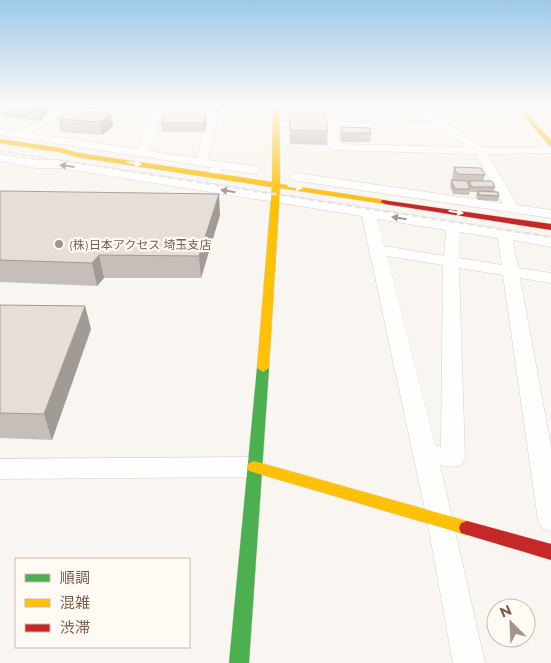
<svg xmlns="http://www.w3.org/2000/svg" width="551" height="663" font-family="Montserrat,'Noto Sans JP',sans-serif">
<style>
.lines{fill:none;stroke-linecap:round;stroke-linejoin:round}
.street-casing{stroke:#d7d1cb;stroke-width:1}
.fast-casing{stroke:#d9d2cb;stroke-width:1}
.slow-casing{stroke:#d9d2cb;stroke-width:1}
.jam-casing{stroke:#d9d2cb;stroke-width:1}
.street{fill:#fefefd;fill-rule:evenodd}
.fast{fill:#4caf50;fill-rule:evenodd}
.slow{fill:#ffc107;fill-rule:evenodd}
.jam{fill:#c62828;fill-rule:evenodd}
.rail-far1{stroke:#e6e3e7;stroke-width:2;stroke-dasharray:4.5 3;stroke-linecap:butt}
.rail{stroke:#e6e3e7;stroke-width:2.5;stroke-dasharray:5.5 4;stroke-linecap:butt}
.wall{fill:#c6bfb9}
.shaded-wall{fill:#a19b96}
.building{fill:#e6ded7;stroke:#a19b96}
.oneway{fill:#fffaf3}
.oneway2{fill:#a8958b}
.poi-dot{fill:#a69286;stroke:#fffaf3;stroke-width:2}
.labels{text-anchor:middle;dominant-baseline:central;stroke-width:4.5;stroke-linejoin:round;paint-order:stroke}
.poi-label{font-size:12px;fill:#7a5c4d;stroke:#fffaf3;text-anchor:start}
</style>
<rect width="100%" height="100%" fill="#f9f5f0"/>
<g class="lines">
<!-- street casing -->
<g class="street-casing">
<path id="street" d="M54 106 156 108 157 106H167L165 110 216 113 218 115 208 160 255 166 261 170 255 174 222 169 217 177 213 178 207 174 211 167 0 135V129L18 131 41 119ZM58 113 153 114 137 149 30 133 49 123ZM162 116 207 118 197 158 147 151Z
M321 106H331L334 122 433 123 414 109H392L387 106H422L483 148 551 147V153L488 154 517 205 551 210V218L292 180 290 177 292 174 296 173 502 203 476 154 334 150 328 147 325 128 277 127 272 124 277 121H324ZM335 128 442 129 467 147 339 144Z
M0 155 36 160H60L551 237V247L513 240 518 268 551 273V283L520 278 551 447V531L542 528 538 520 503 275 459 268 465 458 461 465 453 467 440 465 485 663H453L427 519 362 216 60 168H36L0 161ZM377 219 446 230 444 256 384 246ZM460 232 498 238 502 265 459 258ZM387 256 443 265 441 447 435 445Z
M254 457 263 460 266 467 263 474 254 477 0 479V459Z"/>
</g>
<!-- fast casing -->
<g class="fast-casing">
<path id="fast" d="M263 364 269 368 249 663H229L257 368Z"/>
</g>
<!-- slow casing -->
<g class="slow-casing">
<path id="slow" d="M273 106H279L280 184 385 200 389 202 385 204 280 188 269 368 263 372 257 368 272 187 77 157 59 152 0 143V139L60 148 78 153 272 182Z
M515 106H521L551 141V147Z
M254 461 467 521 473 523 475 528 473 533 467 535 249 471 247 467 249 463Z"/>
</g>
<!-- jam casing -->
<g class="jam-casing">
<path id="jam" d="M382 200 551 224V230L385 204 381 202Z
M467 521 551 544V560L461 533 459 528 461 523Z"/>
</g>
<!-- street -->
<use href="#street" class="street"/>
<!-- fast -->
<use href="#fast" class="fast"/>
<!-- slow -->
<use href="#slow" class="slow"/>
<!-- jam -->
<use href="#jam" class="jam"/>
<!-- rail-far1 -->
<path class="rail-far1" d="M0 151 129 171"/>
<!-- rail -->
<path class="rail" d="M121 170 551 237"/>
</g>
<!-- wall -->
<path class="wall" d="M1 106H54L40 121 4 116Z
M211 106H220V112H211Z
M111 113 113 126 102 135 61 132 58 119Z
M289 113 328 131 327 145 290 144Z
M161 123H207L204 132H162Z
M341 127 371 133 370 142H341L340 136Z
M454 167 485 175 483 181 495 187 494 192 499 196 498 201 478 200 476 196 477 192H471L470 191 469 195 453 194 450 186 451 180H453L452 178Z
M0 191 220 215 201 278H104L97 286 0 282Z
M0 305 85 306 91 329 52 440 0 438Z"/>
<!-- shaded-wall -->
<path class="shaded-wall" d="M39 106H54L40 121 37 108Z
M111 113 113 126 102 135 100 122Z
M206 114 207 123 204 132 203 123Z
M219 194 220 215 201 278 199 256Z
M99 255 104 278 97 286 92 263Z
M85 306 91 329 52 440 44 414Z"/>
<!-- building -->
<path class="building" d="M20 106H39L37 108Z
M211 106H220V108H211Z
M71 110 111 113 100 122 58 119Z
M289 113 325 114 328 131 290 130Z
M165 114H206L203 123H161Z
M341 127 370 128 371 133H342Z
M454 167 481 168 485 175 457 174Z
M451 180 467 181 470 189H455Z
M469 181H492L495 187H472Z
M0 191 219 194 199 256 99 255 92 263 0 260Z
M478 191 498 192 499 196 479 195Z
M0 305 85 306 44 414 0 413Z"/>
<!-- one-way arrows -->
<defs><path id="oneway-solid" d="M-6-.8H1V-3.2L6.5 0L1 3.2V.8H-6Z" transform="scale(1.25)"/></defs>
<g class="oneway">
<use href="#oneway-solid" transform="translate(134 163) rotate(8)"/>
<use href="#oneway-solid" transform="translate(295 187) rotate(9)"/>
<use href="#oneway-solid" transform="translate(456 212) rotate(9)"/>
</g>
<g class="oneway2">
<use href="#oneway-solid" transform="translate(67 166) rotate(-172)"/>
<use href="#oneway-solid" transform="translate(228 191) rotate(-171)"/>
<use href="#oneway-solid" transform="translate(399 218) rotate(-171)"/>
</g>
<!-- sky -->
<linearGradient id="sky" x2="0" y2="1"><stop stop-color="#9ec9e9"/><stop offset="0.53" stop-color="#fcfaf8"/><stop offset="1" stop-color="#fcfaf8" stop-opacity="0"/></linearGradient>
<rect width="551" height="199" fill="url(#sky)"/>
<!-- markers -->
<circle class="poi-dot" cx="59" cy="244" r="5"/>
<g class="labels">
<!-- poi labels -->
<g class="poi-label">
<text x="69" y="244">(株)日本アクセス 埼玉支店</text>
</g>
</g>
<!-- legend -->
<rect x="15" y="558" width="175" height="90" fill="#fffaf3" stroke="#cabbb1"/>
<rect x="25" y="574" width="25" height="8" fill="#4caf50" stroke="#cabbb1"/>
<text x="60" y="583" font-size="15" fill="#7a5c4d">順調</text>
<rect x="25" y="599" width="25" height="8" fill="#ffc107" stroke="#cabbb1"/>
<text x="60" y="608" font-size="15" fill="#7a5c4d">混雑</text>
<rect x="25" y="624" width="25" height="8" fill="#c62828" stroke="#cabbb1"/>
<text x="60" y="633" font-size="15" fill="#7a5c4d">渋滞</text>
<!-- north arrow -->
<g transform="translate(511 623) rotate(336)"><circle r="24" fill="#fffaf3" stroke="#cabbb1"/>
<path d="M0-4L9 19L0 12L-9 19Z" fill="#a69286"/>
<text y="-8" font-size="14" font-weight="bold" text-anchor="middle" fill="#7a5c4d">N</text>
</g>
</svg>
